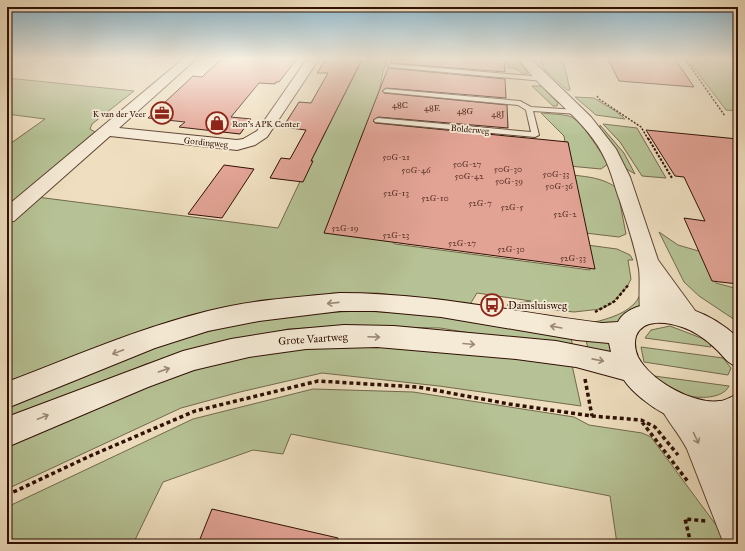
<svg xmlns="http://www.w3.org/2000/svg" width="745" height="551" font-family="'IM FELL Great Primer',serif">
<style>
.green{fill:#b6c295;stroke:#72694c}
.building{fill:#e2a395;stroke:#2f1004}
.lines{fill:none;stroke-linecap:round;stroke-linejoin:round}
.lane-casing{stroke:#5f4433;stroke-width:2}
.street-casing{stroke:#5f4433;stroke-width:2}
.secondary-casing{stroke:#2f1004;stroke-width:2}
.path-far3{stroke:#2f1004;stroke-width:1.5;stroke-dasharray:2 1.5;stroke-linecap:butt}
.path-far2{stroke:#2f1004;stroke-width:2;stroke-dasharray:2.5 1.5;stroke-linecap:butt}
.path-far1{stroke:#2f1004;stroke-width:2.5;stroke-dasharray:3 2;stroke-linecap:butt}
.path{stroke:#2f1004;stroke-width:3.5;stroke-dasharray:4 3;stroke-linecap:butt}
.lane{fill:#f5ead6;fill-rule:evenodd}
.street{fill:#f5ead6;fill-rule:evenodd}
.secondary{fill:#f5ead6;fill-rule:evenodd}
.oneway{stroke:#9c8878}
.labels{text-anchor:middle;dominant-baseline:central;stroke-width:3.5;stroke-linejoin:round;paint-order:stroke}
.number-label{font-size:9px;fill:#5c3528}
.far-poi-label{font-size:9px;fill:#2f1004;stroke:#f5ead6;text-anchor:end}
.far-street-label{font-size:9px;fill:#2f1004;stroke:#f5ead6}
.poi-label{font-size:11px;fill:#2f1004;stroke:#f5ead6;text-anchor:start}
.street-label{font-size:11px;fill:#2f1004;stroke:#f5ead6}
</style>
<rect width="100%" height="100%" fill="#efdfc0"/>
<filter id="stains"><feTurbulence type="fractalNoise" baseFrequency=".005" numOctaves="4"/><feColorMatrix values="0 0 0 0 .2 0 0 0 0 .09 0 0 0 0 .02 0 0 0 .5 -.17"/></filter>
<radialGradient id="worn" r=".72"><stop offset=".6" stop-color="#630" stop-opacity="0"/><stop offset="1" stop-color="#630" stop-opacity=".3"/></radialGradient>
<!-- green -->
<path class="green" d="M363 59H388L383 72 378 97 368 122 386 124 365 183 383 235 395 244 590 270 587 245 617 249 630 255 633 260H628L631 279 627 287 611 304 601 309 574 312 507 305 531 301 477 293 469 306 378 293 337 294 7 386V223L37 197 278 228 304 173Z
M506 59H519L521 64 528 73 524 74 514 68H508Z
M539 59H563L570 90H567L545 70Z
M687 59H738V111L726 110Z
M7 78 134 91 92 124 90 129 95 132 96 135 7 210V146L45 119 7 114Z
M532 86H541L558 103 557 106H553Z
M575 97 594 98 617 112 625 119 596 115Z
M541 113C550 114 560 114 569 116 581 119 601 153 608 164L601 169 569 166 564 136Z
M603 124 637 128 666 178 642 176 620 142Z
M600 125 624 153 635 174 625 168 600 129Z
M573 175C589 177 603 178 617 188L626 234 619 237 585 233Z
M659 232 678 245 702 252 716 283 738 289V322L699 296 684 282Z
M643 290 646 306 619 323 587 324C603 320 622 316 634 304 638 300 640 294 643 290Z
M360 311 405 313 456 318 571 336 573 350 440 328 340 326 288 329 206 348 146 364 7 422V408C74 380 140 349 210 331 259 318 310 313 360 311Z
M670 326 709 341 711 347 645 338 651 330Z
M586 340 613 343 616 358 589 353Z
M322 346H410L572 365 581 406 439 386 322 373 240 392 181 408 7 489V447L148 385 249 353Z
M641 347 723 358 731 368 728 375 644 362Z
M654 376 729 386C723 399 698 399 686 395 675 391 664 383 654 376Z
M313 389 413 392 574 417 589 425 642 433 651 437 719 529 724 544H617L610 496 291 434 283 454 253 450 163 482 133 544H7V507L193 419Z"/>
<!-- building -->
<path class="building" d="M221 59H297L279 82H276L275 84 259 83 231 117 251 119 240 134 179 127 185 122 148 118 193 76 202 77Z
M326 59H362L311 161H313L303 182 270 178 281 158 290 159 306 130 283 127 299 102 311 103 328 73H317Z
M392 59H504L505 72 390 63Z
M608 59H675L694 87 619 81Z
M388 68 505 79 506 98 386 88 382 91 384 93 507 105 508 128 378 117 373 121 375 123 568 142 595 269 324 233Z
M646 130 738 139V284L712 281 684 218 705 221 684 177 675 176Z
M224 165 254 169 222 218 188 214Z
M212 509 338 538 337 544H198Z"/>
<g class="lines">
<!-- lane casing -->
<g class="lane-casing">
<path id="lane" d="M391 64 543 77 546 79 543 81 389 67 388 66Z
M386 89 520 101 531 107 578 110 582 112 578 114 533 111 539 135 535 137 375 122 374 120 378 118 531 132 526 110 518 105 384 92 383 91Z"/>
</g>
<!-- street casing -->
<g class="street-casing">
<path id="street" d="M183 59H196L119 128 237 140 243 139 257 131 307 59H319L267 137 255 145 237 150 110 136 14 221 7 222V206Z
M519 59H531L591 117 616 149 630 177 658 260 696 312 700 319 696 326C678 332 672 318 663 304V313L659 320 651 323 643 320C637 310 641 283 639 269 635 246 627 223 620 201 615 188 612 174 606 161 588 119 544 96 519 59Z
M674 393C688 398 697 410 705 423V415L709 405 719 401 729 405C734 416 734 427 738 438V544H724L687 449C679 433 667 421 660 406L664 396Z"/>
</g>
<!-- secondary casing -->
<g class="secondary-casing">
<path id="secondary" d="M340 293C429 293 514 312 602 323L618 322C622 314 629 310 637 307 671 296 714 314 738 338V367C727 363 725 358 717 350 708 341 695 331 682 327 667 322 643 318 636 336 634 343 635 350 638 357 651 381 693 405 721 401 726 400 733 396 738 394V422C733 424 726 428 721 429 691 434 640 404 624 380L576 367 516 359 377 347 306 349 249 357 194 370 148 387 7 447V417L183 351 231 339 287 330 344 325 394 326 556 341 611 352 609 343 577 340 441 317 376 311H340L259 321 208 331 155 348 7 408V382C73 357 139 328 208 311 251 300 296 297 340 293Z"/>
</g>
<!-- path-far3 -->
<path class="path-far3" d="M685 59 725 116
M597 96 599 99 641 127 648 139"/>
<!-- path-far2 -->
<path class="path-far2" d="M648 138 672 178"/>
<!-- path-far1 -->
<path class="path-far1" d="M595 312 615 301 629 284"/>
<!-- path -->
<path class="path" d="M585 379 592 416
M642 422 689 483
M7 495 90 456 195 411 318 381 418 387 509 404 592 416 641 420 655 427 678 455
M691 544 685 519 706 521"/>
<!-- lane -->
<use href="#lane" class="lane"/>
<!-- street -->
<use href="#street" class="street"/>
<!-- secondary -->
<use href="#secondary" class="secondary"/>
</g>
<!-- one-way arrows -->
<defs><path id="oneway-shaft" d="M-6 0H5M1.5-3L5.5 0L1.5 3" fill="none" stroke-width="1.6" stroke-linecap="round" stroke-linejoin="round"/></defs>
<g class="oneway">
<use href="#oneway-shaft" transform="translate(333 303) rotate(174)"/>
<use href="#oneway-shaft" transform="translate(556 327) rotate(-170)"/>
<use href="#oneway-shaft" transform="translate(374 337) rotate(2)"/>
<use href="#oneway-shaft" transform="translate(469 344) rotate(5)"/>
<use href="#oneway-shaft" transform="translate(118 352) rotate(159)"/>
<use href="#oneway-shaft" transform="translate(598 360) rotate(11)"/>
<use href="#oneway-shaft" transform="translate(164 370) rotate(-19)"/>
<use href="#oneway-shaft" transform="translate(43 417) rotate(-22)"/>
<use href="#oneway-shaft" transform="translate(696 438) rotate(65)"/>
</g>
<!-- sky -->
<linearGradient id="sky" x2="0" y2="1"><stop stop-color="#89b8d0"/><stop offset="0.43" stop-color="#f8f1e3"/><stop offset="1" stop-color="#f8f1e3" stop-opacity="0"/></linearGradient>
<rect width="745" height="136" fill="url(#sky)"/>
<!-- icons -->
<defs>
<g id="office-ring" transform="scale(1.15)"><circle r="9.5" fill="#f5ead6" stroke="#8f2418" stroke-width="1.5"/><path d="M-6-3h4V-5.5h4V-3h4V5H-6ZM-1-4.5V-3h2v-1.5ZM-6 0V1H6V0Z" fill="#8f2418"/></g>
<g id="shop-ring" transform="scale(1.15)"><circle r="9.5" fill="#f5ead6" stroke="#8f2418" stroke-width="1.5"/><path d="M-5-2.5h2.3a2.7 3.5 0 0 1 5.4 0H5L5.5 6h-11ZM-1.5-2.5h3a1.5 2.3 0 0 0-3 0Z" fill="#8f2418"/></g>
<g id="bus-ring" transform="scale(1.15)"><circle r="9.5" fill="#f5ead6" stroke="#8f2418" stroke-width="1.5"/><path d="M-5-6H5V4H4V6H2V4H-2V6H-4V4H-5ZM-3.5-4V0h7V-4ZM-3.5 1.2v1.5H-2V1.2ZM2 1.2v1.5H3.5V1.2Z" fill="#8f2418"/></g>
</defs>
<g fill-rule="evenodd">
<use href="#office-ring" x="162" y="113"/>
<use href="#shop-ring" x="217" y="123"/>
<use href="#bus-ring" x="492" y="305"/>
</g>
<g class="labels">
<!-- number labels -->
<g class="number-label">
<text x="400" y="104">48C</text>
<text x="432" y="107">48E</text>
<text x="465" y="110">48G</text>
<text x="498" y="113">48J</text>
<text x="396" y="156">50G-21</text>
<text x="467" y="163">50G-27</text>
<text x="508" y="168">50G-30</text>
<text x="416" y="169">50G-46</text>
<text x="556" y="173">50G-33</text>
<text x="469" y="175">50G-42</text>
<text x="509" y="180">50G-39</text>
<text x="559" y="185">50G-36</text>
<text x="396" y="192">52G-13</text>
<text x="435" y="197">52G-10</text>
<text x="480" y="202">52G-7</text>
<text x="512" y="206">52G-5</text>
<text x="565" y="213">52G-2</text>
<text x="345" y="227">52G-19</text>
<text x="396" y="234">52G-23</text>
<text x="462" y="242">52G-27</text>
<text x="511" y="248">52G-30</text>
<text x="573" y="257">52G-33</text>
</g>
<!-- far-poi labels -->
<g class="far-poi-label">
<text x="146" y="113">K van der Veer</text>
<text x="232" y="123" text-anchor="start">Ron's APK Center</text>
</g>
<!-- far-street labels -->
<g class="far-street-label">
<text transform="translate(470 129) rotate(5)">Bolderweg</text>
<text transform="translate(206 142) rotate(6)">Gordingweg</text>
</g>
<!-- poi labels -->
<g class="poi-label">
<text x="508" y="305">Damsluisweg</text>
</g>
<!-- street labels -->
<g class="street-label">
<text transform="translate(313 339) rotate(-4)">Grote Vaartweg</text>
</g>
</g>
<!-- margin -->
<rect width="745" height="551" fill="none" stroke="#efdfc0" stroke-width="24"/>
<rect x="8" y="8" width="729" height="535" fill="none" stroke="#2f1004" stroke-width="2"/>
<rect x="12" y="12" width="721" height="527" fill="none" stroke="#2f1004"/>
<rect width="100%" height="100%" filter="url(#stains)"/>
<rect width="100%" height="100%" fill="url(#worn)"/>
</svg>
